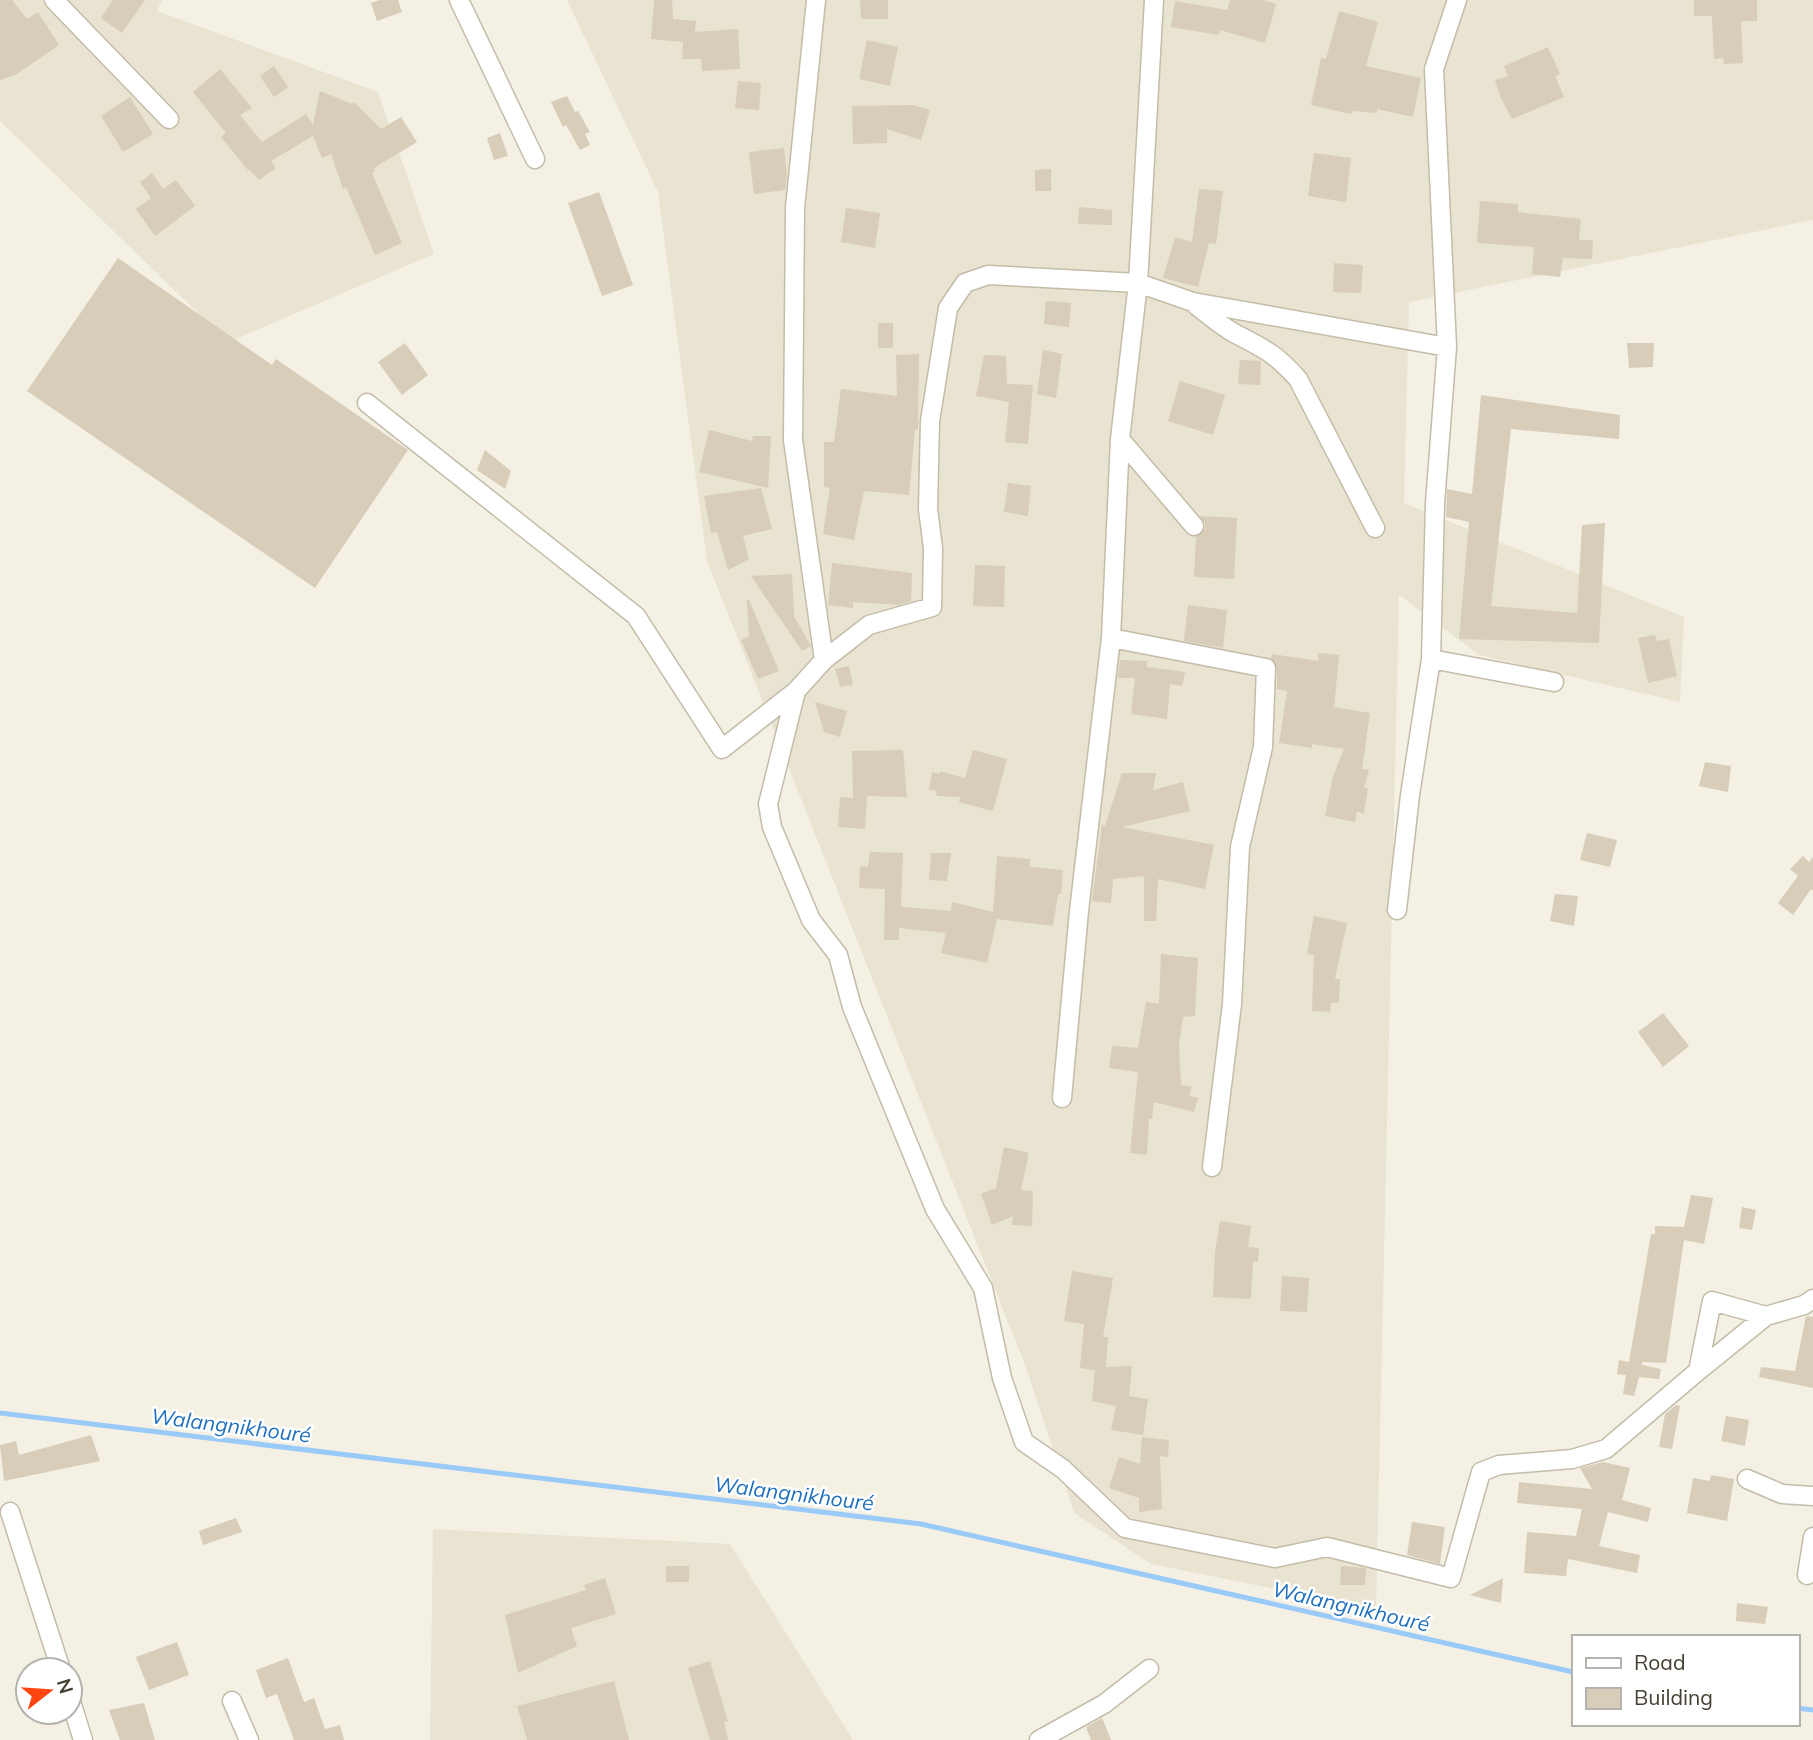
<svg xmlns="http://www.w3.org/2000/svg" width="1813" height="1740" font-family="Mulish,sans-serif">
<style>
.residential{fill:#e9e3d1}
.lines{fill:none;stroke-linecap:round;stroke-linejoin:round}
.stream{stroke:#99caf8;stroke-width:5}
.building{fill:#d7cdb8}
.street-casing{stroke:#c3bca8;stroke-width:21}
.street{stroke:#fff;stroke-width:18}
.labels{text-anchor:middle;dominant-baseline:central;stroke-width:5;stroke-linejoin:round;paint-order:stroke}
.water-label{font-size:21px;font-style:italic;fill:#2070bf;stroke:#fff}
</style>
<rect width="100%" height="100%" fill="#f4f0e4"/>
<!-- residential -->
<path class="residential" d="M0 0H162L157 11 378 92 434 254 228 342 0 121Z
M567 0H1813V220L1409 302 1404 503 1684 617 1680 702 1479 655 1399 595 1376 1609 1151 1564 1074 1513 1027 1370 707 561 658 192Z
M433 1529 730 1544 853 1740H430Z"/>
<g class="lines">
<!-- stream -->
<path class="stream" d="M0 1413 921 1524 1573 1672
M1797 1708 1813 1710"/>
</g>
<!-- building -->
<path class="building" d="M0 0H12L27 19 38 12 59 45 17 74 0 80Z
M113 0H145L122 33 101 18Z
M380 0H398L402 12 377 21 371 3Z
M654 0H672L673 19 696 21 695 32 738 29 740 69 702 71 701 59H682L683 42 651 39Z
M860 0H888V19H861Z
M1230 0H1263L1276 4 1265 43 1220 30 1219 35 1171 27 1175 1 1227 10Z
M1694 0H1757V21H1741L1743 63 1724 64 1723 58 1714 59 1712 16H1694Z
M1339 11 1378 22 1366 66 1421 78 1413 117 1377 109V113L1352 111 1351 114 1311 105 1321 58 1326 59Z
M867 40 898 47 890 86 859 79Z
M1548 47 1560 74 1555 76 1564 97 1512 119 1501 98 1495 80 1508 76 1504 66Z
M274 66 288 87 274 97 260 76Z
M220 69 252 108 240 115 262 142 306 114 313 125 320 91 352 104 354 102 381 129 401 117 417 142 374 168 375 171 372 173 402 243 375 255 346 187 343 189 331 154 322 158 313 136 271 161 276 168 259 180 249 169 248 170 221 137 226 133 193 92Z
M738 81 761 83 759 110 735 108Z
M567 96 575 112 578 111 590 132 585 134 590 145 580 150 566 125 563 127 551 102Z
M130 97 153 134 123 152 101 116Z
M913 105 930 110 921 140 887 129V143L853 144 852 106Z
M500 133 508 156 494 160 487 138Z
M784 148 787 175 785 190 754 194 749 152Z
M1314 153 1351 158 1346 202 1308 196Z
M1051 169V191H1035V170Z
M152 173 163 189 176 180 195 206 155 236 136 209 151 198 140 182Z
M1199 189 1223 191 1216 244 1209 243 1198 287 1163 278 1175 237 1192 242Z
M599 192 633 285 602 296 568 203Z
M1480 201 1518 204V212L1581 219 1579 240H1593L1592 259 1563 258 1560 277 1532 274 1534 247 1477 243Z
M1079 207 1112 210V225L1078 224Z
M846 208 880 213 875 248 841 242Z
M118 258 272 365 276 359 408 450 315 588 27 391Z
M1334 263 1363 265 1361 293 1333 292Z
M1046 301 1071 303 1069 327 1044 324Z
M878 323H893V348H878Z
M405 343 428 375 402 395 378 362Z
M1627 343H1654L1653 367 1629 368Z
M1043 350 1062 354 1056 398 1037 394Z
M919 354 918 430H915L909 495 864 491 854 540 823 534 830 488 824 487V442H834L841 389 897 396 896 355Z
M984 355 1006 356 1007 384 1033 385 1028 444 1005 442 1009 402 976 396Z
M1240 360 1261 361 1260 385 1238 384Z
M1180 381 1225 395 1213 435 1168 421Z
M1481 395 1620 415 1619 439 1511 429 1491 606 1577 613 1582 525 1605 523 1599 643 1459 639 1469 522 1446 517 1447 489 1472 494Z
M709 430 752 441 753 436H771L768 488 699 472Z
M485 450 511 471 505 489 477 470Z
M1008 483 1031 486 1028 516 1004 512Z
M761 488 772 529 743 536 749 559 728 570 717 532 711 533 704 496Z
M1200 516 1237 518 1234 579 1194 577 1196 537 1205 529V523Z
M832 563 912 573 911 601 899 605 853 602V608L828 605Z
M975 565 1005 566 1004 607 973 606Z
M792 574 794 616 811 646 802 651 751 576Z
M747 600H749L779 671 758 679 741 640 749 637Z
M1188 605 1227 610 1223 648 1184 641Z
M1655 635 1657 641 1669 639 1677 676 1648 683 1638 638Z
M1318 653 1339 655 1334 707 1370 713 1362 769 1369 770 1364 788H1368L1364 813 1357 812 1355 822 1325 816 1333 776 1344 749 1312 744V748L1279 743 1287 691 1277 689V668L1271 658 1272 654 1318 661Z
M1120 660 1147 661V667L1185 672 1182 686 1170 684 1167 719 1131 714 1135 678H1118Z
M849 666 853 685 840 687 835 669Z
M815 702 847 711 840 737 824 732Z
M903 750 907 797 867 796 865 829 838 827 840 797 853 798 852 751Z
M973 750 1007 759 993 811 959 802 960 797 936 796 937 791 929 790 932 772 940 774V771L965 778Z
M1705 762 1731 766 1728 792 1699 786Z
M1122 773H1156L1153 790 1183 782 1190 811 1122 827 1214 845 1205 889 1158 879 1156 921H1144V876L1113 879 1111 903 1092 901 1102 825 1105 826Z
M1587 833 1617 840 1610 867 1580 860Z
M870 852 903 853 901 907 951 911 952 902 993 912 997 856 1030 859V867L1063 870 1061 894H1058L1053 926 997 919 987 963 941 953 946 933 899 928V940H884L885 889 859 888 860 866 868 867Z
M931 853H951L947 881 929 880Z
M1803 856 1809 862 1813 857V891L1811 889 1793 915 1778 903 1798 876 1790 869Z
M1555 894 1578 896 1574 926 1550 921Z
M1314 916 1347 923 1335 979H1340L1339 1003H1331L1330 1012 1312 1011 1314 955 1307 954Z
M1161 954 1198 958 1195 1016 1183 1017 1179 1044 1181 1085 1192 1087 1189 1096 1198 1098 1194 1112 1154 1102 1152 1119 1149 1118 1147 1155 1130 1153 1138 1072 1109 1068 1112 1046 1138 1048 1146 1002 1159 1004Z
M1663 1013 1689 1046 1663 1067 1638 1032Z
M1004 1147 1029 1153 1021 1190 1033 1191 1032 1226 1012 1225 1013 1216 992 1225 981 1194 996 1188Z
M1691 1195 1713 1198 1704 1244 1684 1240 1666 1363 1642 1362V1365L1661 1369 1659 1379 1639 1377 1634 1396 1623 1394 1626 1375 1617 1374 1619 1360 1629 1362 1651 1234H1655V1226L1684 1227Z
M1742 1207 1756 1210 1752 1230 1739 1228Z
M1220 1221 1251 1226 1248 1247 1259 1248 1258 1262 1253 1261 1251 1299 1213 1297 1215 1252Z
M1072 1271 1113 1278 1103 1337H1108L1106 1367 1132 1366 1129 1396 1148 1399 1143 1435 1111 1430 1116 1406 1092 1401 1095 1370 1080 1368 1084 1324 1064 1321Z
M1282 1276 1309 1278 1307 1312 1280 1311Z
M1806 1316 1813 1317V1388L1759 1377 1761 1367 1795 1371Z
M1676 1405 1680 1406 1672 1449 1659 1447 1665 1414Z
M1726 1416 1749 1420 1745 1446 1721 1441Z
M91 1435 100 1461 4 1481 0 1445 16 1441 19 1455Z
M1142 1437 1169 1440 1168 1457 1160 1456 1162 1509 1139 1512V1498L1109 1488 1119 1457 1140 1464Z
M1603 1462 1630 1468 1622 1500 1651 1508 1648 1522 1608 1512 1599 1546 1640 1555 1637 1573 1568 1559 1566 1576 1524 1573 1527 1532 1576 1536 1582 1509 1517 1503 1519 1482 1592 1489 1580 1468Z
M1711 1475 1734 1479 1727 1521 1687 1513 1693 1478 1710 1481Z
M236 1518 242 1532 203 1545 199 1531Z
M1412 1522 1445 1527 1440 1564 1407 1555Z
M666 1566H689V1582H666Z
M1341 1566 1366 1568 1365 1585H1340Z
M605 1578 616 1614 571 1628 577 1646 518 1673 505 1615 586 1590 584 1585Z
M1503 1578 1501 1603 1470 1595Z
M1737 1603 1768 1607 1765 1624 1736 1621Z
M177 1642 189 1675 149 1690 136 1657Z
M288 1658 304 1702 314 1698 325 1729 340 1725 344 1740H294L277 1694 266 1698 256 1670Z
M710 1661 728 1721 724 1722 728 1740H710L688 1668Z
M614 1681 629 1740H527L517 1706Z
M144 1703 155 1740H120L109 1710Z
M1102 1718 1111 1740H1091L1086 1727Z"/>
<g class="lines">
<!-- street casing -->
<g class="street-casing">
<path id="street" d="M54 0 169 119
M459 0 535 159
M816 0 795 208 793 440 824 660
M1197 306C1209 315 1221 326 1234 333 1264 349 1274 352 1298 379L1375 528
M1447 347 1434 69 1457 0
M367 403 636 616 722 749 796 691
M1120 439 1194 526
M1111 638 1266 668 1263 747 1240 847 1232 1004 1212 1167
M1431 659 1554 682
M1397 910 1410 795 1431 659 1435 503 1447 347 1193 302 1138 283 988 275 965 283 948 308 930 421 928 509 933 548 932 607 869 625 824 660 796 691 768 804 772 827 811 920 838 955 852 1007 935 1209 983 1288 1002 1378 1024 1442 1063 1469 1125 1528 1275 1558 1327 1547 1451 1578 1481 1472 1499 1465 1572 1459 1606 1449 1698 1371 1712 1301 1766 1316 1804 1305 1813 1299
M1062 1098 1079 911 1111 638 1120 439 1138 283 1154 0
M1698 1371 1766 1316
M1747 1479 1782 1494 1813 1496
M10 1512 61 1670
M1807 1575 1813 1537
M70 1698 83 1740
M232 1701 249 1740
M1039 1740 1104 1704 1149 1669"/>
</g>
<!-- street -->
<use href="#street" class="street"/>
</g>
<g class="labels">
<!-- water labels -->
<g class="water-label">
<text transform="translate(231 1425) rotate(7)">Walangnikhouré</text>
<text transform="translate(794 1493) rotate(7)">Walangnikhouré</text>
<text transform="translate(1351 1606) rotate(13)">Walangnikhouré</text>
</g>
</g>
<!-- legend -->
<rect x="1572" y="1635" width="228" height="91" fill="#ffffff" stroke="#b5b3ad" stroke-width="2"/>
<rect x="1586" y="1658" width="35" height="10" fill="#ffffff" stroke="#b5b3ad" stroke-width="2"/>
<text x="1634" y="1670" font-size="21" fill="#474133">Road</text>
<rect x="1586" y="1688" width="35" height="21" fill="#d7cdb8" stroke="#b5b3ad" stroke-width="2"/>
<text x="1634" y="1705" font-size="21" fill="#474133">Building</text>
<!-- north arrow -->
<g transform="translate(49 1691) rotate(73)"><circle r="33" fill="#ffffff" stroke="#b5b3ad" stroke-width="2"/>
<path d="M0-5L12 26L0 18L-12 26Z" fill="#ff4610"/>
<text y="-10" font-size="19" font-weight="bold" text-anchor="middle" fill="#474133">N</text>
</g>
</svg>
